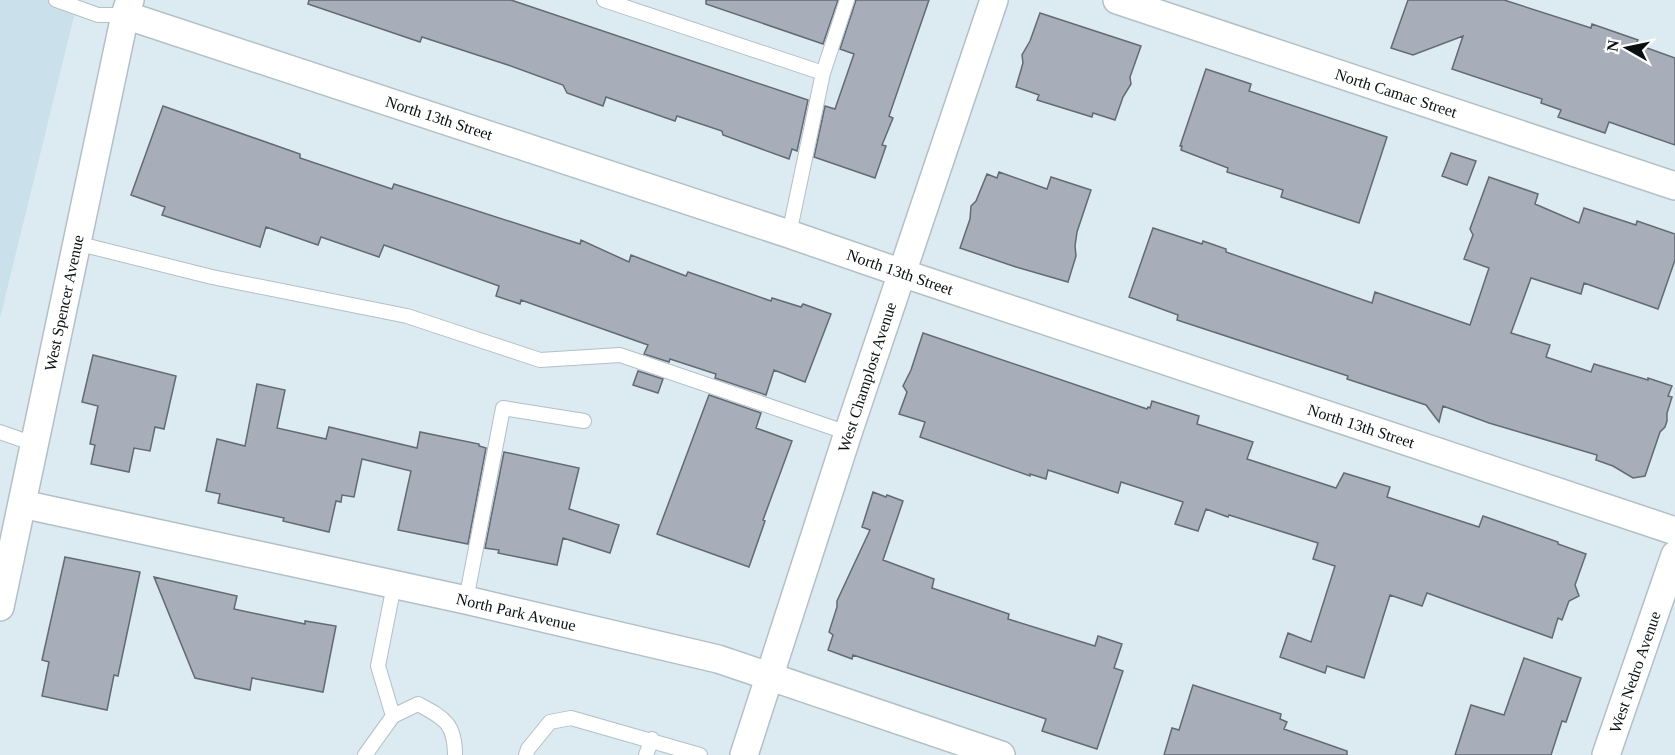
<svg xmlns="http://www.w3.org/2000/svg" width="1675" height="755" font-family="'Times New Roman',serif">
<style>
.built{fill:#cae1eb}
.building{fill:#a7aeb9;stroke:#636a74;stroke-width:1.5}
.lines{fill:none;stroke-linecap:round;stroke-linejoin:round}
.lane-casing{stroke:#b2c0c6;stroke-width:16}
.street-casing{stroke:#b2c0c6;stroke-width:30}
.lane{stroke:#fff;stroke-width:14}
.street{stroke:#fff;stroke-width:27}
.labels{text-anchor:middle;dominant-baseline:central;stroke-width:4.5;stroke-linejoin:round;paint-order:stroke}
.street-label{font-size:16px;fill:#0a0f11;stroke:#fff}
</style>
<rect width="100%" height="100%" fill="#dceaf1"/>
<!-- built -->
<path class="built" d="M0 0H78L0 318Z"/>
<!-- building -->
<path class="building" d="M309 0H511L808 100 797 151 792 149 789 159 723 135 722 131 677 116 675 121 606 97 603 106 567 93 563 85 508 65 422 37 420 42 308 4Z
M706 0H838L823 44 706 4Z
M856 0H929L889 116 893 118 882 145 886 146 875 178 814 157 825 106 835 109 854 54 840 49Z
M1408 0H1504L1591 28 1592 24 1638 40 1636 44 1675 58V145L1609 122 1605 133 1558 117 1561 110 1541 103 1542 99 1452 69 1463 36 1413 55 1391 48Z
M1040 13 1141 46 1130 77 1131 84 1123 97 1115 120 1093 113 1092 117 1037 100 1039 95 1016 87 1023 63 1022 55 1030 41Z
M1206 69 1251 84 1249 91 1387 137 1359 223 1281 197 1283 190 1227 172 1228 168 1181 150 1182 146H1180Z
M163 106 300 154V158L392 189 394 184 580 244 581 240 629 262 631 255 686 276 688 272 771 301 772 298 801 307 803 304 831 314 805 382 774 370 766 395 715 378 716 374 670 359 669 362 644 354 648 345 521 300 520 304 496 296 499 286 384 245 379 257 321 237 318 245 266 227 260 247 162 215 165 207 131 195Z
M1451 153 1476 161 1467 185 1442 176Z
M999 172 1047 189 1051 177 1091 190 1077 232 1075 246 1076 256 1068 282 1016 267 960 248 970 219 971 206 976 201 987 174 997 178Z
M1489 177 1538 194 1535 204 1579 223 1584 208 1636 225 1637 221 1675 234V260L1658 309 1584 283 1581 294 1531 278 1511 333 1550 345 1546 357 1591 372 1594 364 1648 380V378L1672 386 1668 396 1672 397 1667 413V421L1665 427 1660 432 1645 476 1633 478 1613 466 1596 460 1597 455 1489 423 1443 406 1439 422 1426 405 1347 379 1348 376 1177 320 1178 315 1129 297 1153 228 1202 244 1203 241 1226 249V252L1372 303 1375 292 1470 325 1489 268 1464 259 1473 235 1470 229Z
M923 333 1147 409 1148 407 1150 408 1152 401 1199 416 1197 424 1253 442 1247 459 1336 488 1344 473 1390 487 1387 497 1479 527 1483 516 1558 542V544L1586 554 1575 585 1579 596 1569 601 1562 620 1558 618 1552 638 1427 593 1422 606 1390 595 1364 678 1327 666 1325 673 1280 657 1288 633 1311 642 1335 566 1313 559 1318 543 1229 515 1228 517 1206 509 1198 531 1175 524 1183 502 1121 482 1118 493 1048 470 1046 479 1030 474V476L920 437 925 422 899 414 907 392 903 386 911 370Z
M93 355 176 376 164 429 155 427 150 451 134 448 129 472 91 464 95 445 90 444 98 406 82 402Z
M638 371 663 379 658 393 633 385Z
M257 384 285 390 277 428 326 439 329 427 417 448 420 432 479 444V446L486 448 468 544 398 530 411 471 362 459 354 497 342 495 341 502 336 501 329 532 283 521 284 518 218 503 220 494 206 491 217 439 245 446Z
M709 395 761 413 756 428 792 441 763 520 765 521 749 567 657 534Z
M504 452 579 468 569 509 619 525 610 553 563 538 557 565 498 553 499 550 485 548Z
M873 492 886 497 887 495 903 501 883 560 934 579 932 588 1009 614 1008 619 1095 646 1098 636 1122 644 1114 668 1123 671 1097 749 1042 731 1046 719 853 655 852 659 828 650 833 635 829 632 837 607V601L870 530 862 527Z
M65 557 140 572 118 676 114 675 107 710 42 696 49 662 42 660Z
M154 577 237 596 234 609 305 624V621L336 626 323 692 252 678 250 690 195 678Z
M1524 658 1581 678 1566 722 1562 721 1551 755H1455L1471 705 1504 715Z
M1193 685 1281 714 1280 719 1287 722 1284 729 1347 751V755H1164L1172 728 1179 730Z"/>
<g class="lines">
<!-- lane casing -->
<g class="lane-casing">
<path id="lane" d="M56 0 98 15H125
M604 0 823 73 789 234
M823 73 847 0
M76 243 212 277 407 316 540 360 620 355 848 433
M0 432 34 444
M466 600 503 408 584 421
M393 716 378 666 394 585
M365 755 393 716 418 704C444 718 455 723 455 755
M526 755 528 749 550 722 571 718 700 755
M646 755 652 739"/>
</g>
<!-- street casing -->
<g class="street-casing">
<path id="street" d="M1117 0 1675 186
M125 15 789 234 902 273 1675 531
M22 504 466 600 718 659 1001 755
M0 607 125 15 130 0
M744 755 848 433 994 0
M1606 755 1675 555"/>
</g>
<!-- lane -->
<use href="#lane" class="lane"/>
<!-- street -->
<use href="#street" class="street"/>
</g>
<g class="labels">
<!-- street labels -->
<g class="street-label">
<text transform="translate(1396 93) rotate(18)">North Camac Street</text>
<text transform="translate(439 118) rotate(18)">North 13th Street</text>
<text transform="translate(900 272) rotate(19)">North 13th Street</text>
<text transform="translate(64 303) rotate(-78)">West Spencer Avenue</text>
<text transform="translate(867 377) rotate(-72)">West Champlost Avenue</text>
<text transform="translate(1361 426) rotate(18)">North 13th Street</text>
<text transform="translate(516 612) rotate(13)">North Park Avenue</text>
<text transform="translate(1635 672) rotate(-71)">West Nedro Avenue</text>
</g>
</g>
<!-- north arrow -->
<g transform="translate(1627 48) rotate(279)" stroke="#ffffff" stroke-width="4.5" paint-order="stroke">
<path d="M0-4.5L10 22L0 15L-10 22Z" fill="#0a0f11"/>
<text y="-9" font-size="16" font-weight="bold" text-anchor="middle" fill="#0a0f11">N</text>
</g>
</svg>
